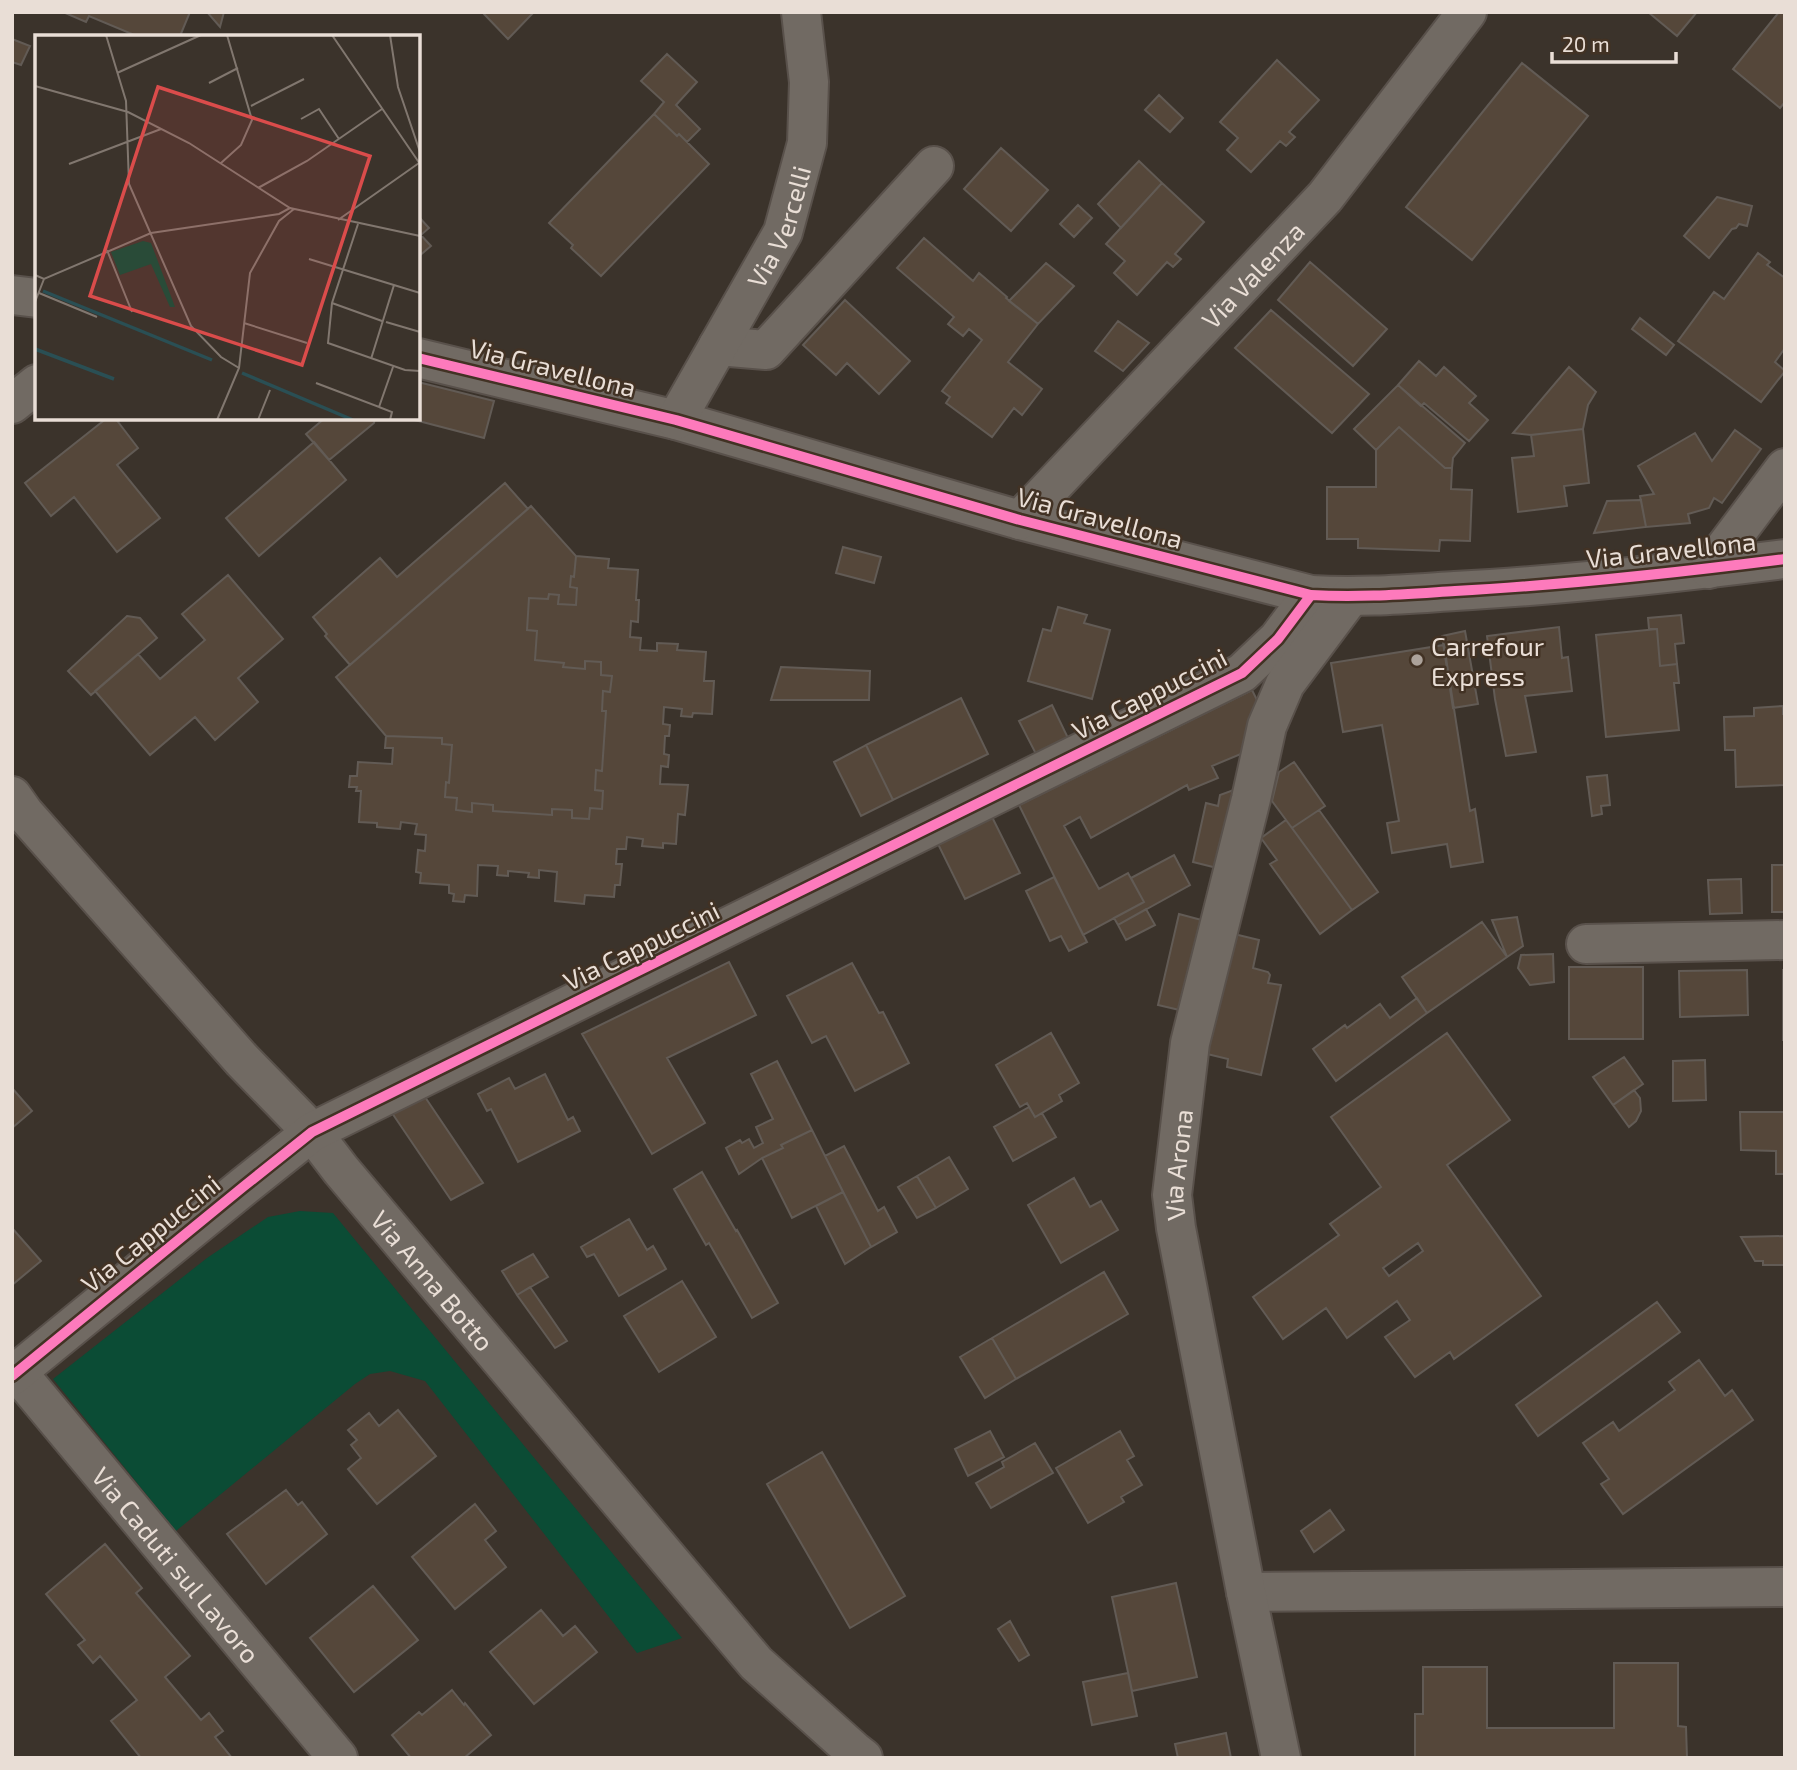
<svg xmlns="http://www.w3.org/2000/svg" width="1797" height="1770" font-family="'Exo 2',sans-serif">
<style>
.green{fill:#0b4c35}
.building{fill:#55473a;stroke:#625b55;stroke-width:2;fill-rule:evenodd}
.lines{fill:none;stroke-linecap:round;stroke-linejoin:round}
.minor-casing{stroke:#59514b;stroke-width:42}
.minor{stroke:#716a63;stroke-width:38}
.cycleway-casing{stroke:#423224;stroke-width:15}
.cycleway{stroke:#fd7abc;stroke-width:10}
.poi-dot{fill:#aca29a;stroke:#423224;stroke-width:2.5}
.labels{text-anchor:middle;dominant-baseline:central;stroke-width:5;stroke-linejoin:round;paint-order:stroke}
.street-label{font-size:26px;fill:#e9ded6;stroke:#423224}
.poi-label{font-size:26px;fill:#e9ded6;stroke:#423224;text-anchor:start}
.inset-river{fill:none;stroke:#2a4f54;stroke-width:3.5}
.inset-road{fill:none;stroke:#81776f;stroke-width:2}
.view{fill:#da4c4b;fill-opacity:0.15;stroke:#da4c4b;stroke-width:3.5}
.inset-edge{fill:none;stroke:#e9ded6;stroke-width:3.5}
</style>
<rect width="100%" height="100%" fill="#3b332b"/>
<!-- green -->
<path class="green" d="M300 1211 333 1213 682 1638 637 1653 425 1381 390 1371 370 1374 355 1384 176 1531 53 1379 207 1258 268 1217Z"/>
<!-- building -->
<path class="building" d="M63 12H190L180 36 183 37H139L89 16 86 22Z
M207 12H224L220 27Z
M485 12H534L508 39 484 14Z
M1648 12H1697L1677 36Z
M1779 12H1785V102L1780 108 1733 69Z
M12 39 30 46 21 65 12 62Z
M667 54 697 82 676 105 700 129 687 142 679 134 677 136 654 114 664 102 641 81Z
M1277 60 1319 100 1289 132 1295 137 1286 146 1280 141 1251 172 1227 150 1238 138 1220 122Z
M1522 63 1588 116 1472 260 1406 207Z
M1159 95 1183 118 1170 132 1145 110Z
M654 114 677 136 679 134 709 164 601 276 571 248 573 245 549 223Z
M1001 148 1048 190 1011 231 964 189Z
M1139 161 1162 183 1121 228 1098 204Z
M1162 183 1204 222 1175 254 1181 259 1173 267 1167 262 1137 295 1114 273 1125 261 1106 244Z
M1717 197 1752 206 1747 226 1739 224 1736 228 1732 229 1709 258 1684 236Z
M1078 205 1092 218 1074 237 1060 224Z
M418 216 429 228 421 235 418 232Z
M418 232 431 246 418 257Z
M924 238 973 281 979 273 1007 297 1006 298 1038 324 1008 362 1042 389 1022 415 1014 408 992 437 946 403 950 397 942 391 982 340 969 329 963 336 948 324 954 317 897 268Z
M1758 253 1770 262 1767 265 1785 278V348L1775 362 1785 371 1761 402 1678 341 1714 292 1724 299Z
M1310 262 1387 329 1353 366 1278 300Z
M1046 263 1074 286 1038 324 1009 301Z
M845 300 910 361 879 394 847 363 836 375 803 345Z
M1271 310 1369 394 1332 433 1235 348Z
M1640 318 1674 345 1666 355 1632 329Z
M1118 321 1149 343 1123 371 1095 351Z
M1419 361 1436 376 1444 367 1476 396 1469 403 1488 420 1469 441 1424 403 1421 406 1398 385Z
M1569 367 1596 392 1588 405 1583 429 1531 435 1513 433Z
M418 382 494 401 484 438 407 418H418Z
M1398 385 1465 443 1453 458 1452 468H1445L1399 427 1376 450 1354 429Z
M107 418H115L138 448 117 465 160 518 117 552 74 497 51 516 25 483Z
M325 418H375L374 423 329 460 306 434Z
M1399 427 1445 468H1452L1451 489 1472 490 1470 541 1440 540 1439 551 1358 548V539H1327V487H1376V450Z
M1583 429 1589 483 1564 486 1567 506 1518 512 1512 458 1534 456 1531 435Z
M1735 430 1761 449 1722 503 1714 498 1709 508 1688 514 1690 523 1646 527 1640 496 1654 494 1638 466 1695 433 1712 461Z
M314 442 346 480 259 556 226 518Z
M505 483 528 509 350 665 325 636 327 634 313 617 380 558 397 577Z
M1641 500 1646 527 1594 533 1607 501Z
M531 506 576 556 574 577 571 576 570 587 577 588 576 605 558 604 559 595 549 594 548 599 529 598 527 630 537 631 535 660 564 663 563 667 585 669V661L601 662V675L612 676 610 692 603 691 602 711H606L602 771 596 770 595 790 603 791 602 809 590 808 589 819 572 818V810L552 809V815L493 811V805L472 803V812L456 810 457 798 445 797 446 782 449 783 452 745 442 744V738L386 736 336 677Z
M843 547 881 557 874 583 836 573Z
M576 556 609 559 608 568 638 570 636 600H639L638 622 631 621 630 637 641 638 640 650 657 651V643L678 644 677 650 706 652 704 681H714L712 714 693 713 692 717 681 716 682 709 664 707 663 724 670 725 669 736H665L664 754 669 755 668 767 661 766 660 784 688 785 685 815 678 814 676 844 663 843V848L642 846 643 839 627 837 626 849H617L616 864H622L620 885H615L614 897 585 895 584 904 555 901 557 872 539 870V878L528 877 529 873 508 871V876L497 875 498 866 478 865 477 896 465 895 464 902 453 901 454 894 449 893V885L420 883 421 873 416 872 418 850 425 851 426 835 415 834 417 824 401 822 400 829 377 827V823L359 822 361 791H356L357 787H349L350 776H357L358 762 392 764 393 748H385L386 736 442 738V744L452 745 449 783 446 782 445 797 457 798 456 810 472 812V803L493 805V811L552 815V809L572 810V818L589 819 590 808 602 809 603 791 595 790 596 770 602 771 606 711H602L603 691 610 692 612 676 601 675V662L585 661V669L563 667 564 663 535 660 537 631 527 630 529 598 548 599 549 594 559 595 558 604 576 605 577 588 570 587 571 576 574 577Z
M228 575 283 639 238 678 258 702 215 740 195 717 150 755 95 691 138 654 160 679 205 640 182 614Z
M1058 607 1087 615 1084 623 1110 630 1092 699 1028 681 1043 629 1051 631Z
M1681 615 1684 643 1675 644 1677 664 1660 666 1657 629H1649L1648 618Z
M127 616 140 618 157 638 91 695 68 671Z
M1559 627 1562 658 1568 657 1572 691 1525 696 1536 752 1506 756 1495 699 1487 636Z
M1657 629 1660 666 1677 664 1679 683H1674L1679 730 1606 737 1596 635Z
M1465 631 1478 704 1453 708 1442 636Z
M1444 645 1470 811 1475 809 1483 862 1451 867 1447 844 1392 853 1387 823 1399 821 1382 725 1343 732 1331 663Z
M781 667 870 671 869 700H771Z
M1252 690 1260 706 1248 751 1212 766 1218 778 1189 790 1187 785 1091 838 1080 817 1064 826 1099 889 1128 873 1144 902 1083 935 1019 805Z
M961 698 988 754 893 800 866 745Z
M1052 705 1068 738 1036 754 1019 721Z
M1783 706V714H1785V785L1736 787 1735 750H1725L1724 717 1754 716V708Z
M866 745 893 800 861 816 834 762Z
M1294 762 1325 806 1292 828 1272 801 1279 772Z
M1607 775 1610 805 1601 806 1602 814 1592 816 1587 777Z
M1239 788 1221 869 1193 862 1206 803 1218 806 1220 795Z
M1319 810 1378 892 1352 910 1292 828Z
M992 817 1020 873 965 899 938 844Z
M1286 820 1352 910 1320 934 1270 864 1277 860 1261 838Z
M1174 855 1190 885 1118 925 1114 918 1144 902 1131 878Z
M1772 865H1785V912H1772Z
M1054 877 1087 942 1069 951 1061 936 1050 941 1026 891Z
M1741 879 1742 913 1710 914 1708 880Z
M1146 909 1155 925 1126 940 1118 925Z
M1179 914 1209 922 1188 1012 1158 1005Z
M1517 917 1523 946 1507 957 1492 920Z
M1482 922 1507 957 1427 1013 1402 977Z
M1230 933 1259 940 1253 968 1268 972 1270 975 1268 983 1281 985 1261 1075 1227 1067 1228 1059 1203 1053Z
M1553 954 1554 982 1530 985 1518 968 1521 955Z
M729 962 756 1015 667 1058 705 1123 652 1154 582 1034Z
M852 963 879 1013 883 1012 909 1063 855 1091 826 1036 812 1043 787 996Z
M1569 967H1643V1039H1569Z
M1747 970 1748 1015 1680 1017 1679 971Z
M1783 970H1785V1040H1783Z
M1417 998 1427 1013 1336 1081 1313 1049 1345 1025 1347 1028 1380 1004 1390 1018Z
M1051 1033 1079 1083 1059 1095 1062 1101 1035 1117 1027 1103 1020 1107 996 1065Z
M1447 1033 1510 1120 1447 1165 1541 1296 1454 1359 1450 1352 1415 1377 1385 1337 1410 1320 1397 1301 1347 1338 1326 1308 1283 1339 1253 1297 1339 1235 1330 1224 1381 1187 1331 1117ZM1418 1243 1423 1251 1389 1276 1383 1268Z
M1624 1057 1643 1084 1613 1105 1593 1077Z
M1705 1060 1706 1100 1673 1101V1061Z
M777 1061 812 1130 781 1145 783 1148 762 1158 739 1174 726 1148 740 1140 742 1143 749 1139 754 1148 763 1143 756 1127 773 1119 751 1074Z
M545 1074 568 1120 573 1117 580 1131 518 1162 491 1109 487 1111 478 1094 509 1078 515 1089Z
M12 1088 32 1111 12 1128Z
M1634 1090 1640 1098 1641 1111 1636 1121 1629 1127 1613 1105Z
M425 1097 483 1183 451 1200 392 1113Z
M1029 1107 1035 1117 1042 1113 1056 1137 1013 1161 994 1127Z
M1740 1112H1785V1174H1776V1151L1741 1150Z
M812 1130 843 1192 792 1218 762 1158 783 1148 781 1145Z
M844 1146 878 1211 884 1207 897 1232 871 1247 825 1156Z
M949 1157 968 1189 936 1208 917 1176Z
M702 1172 736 1231 737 1230 778 1303 752 1318 709 1243 706 1245 674 1189Z
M917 1176 936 1208 917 1218 898 1187Z
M1074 1178 1090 1207 1101 1201 1118 1230 1061 1263 1028 1205Z
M843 1192 871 1247 845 1264 816 1206Z
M629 1219 647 1250 653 1246 666 1269 619 1296 594 1254 587 1257 581 1247Z
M12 1228 41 1261 12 1285Z
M1785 1236V1265H1763V1261H1755L1741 1237Z
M533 1254 548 1277 517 1295 502 1271Z
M1104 1272 1128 1314 1016 1379 992 1338Z
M682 1281 716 1337 659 1372 624 1316Z
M530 1287 567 1341 555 1348 517 1295Z
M1657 1302 1680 1332 1538 1436 1516 1405Z
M992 1338 1016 1379 985 1398 960 1357Z
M1699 1360 1725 1396 1732 1390 1753 1420 1623 1514 1601 1484 1609 1479 1583 1443 1613 1422 1619 1431 1675 1390 1669 1382Z
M398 1410 436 1456 377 1504 348 1469 361 1458 351 1445 357 1440 348 1430 369 1413 379 1426Z
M990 1431 1004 1457 968 1476 955 1449Z
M1120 1431 1134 1456 1127 1460 1142 1485 1121 1497 1124 1502 1088 1523 1056 1468Z
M1035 1443 1053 1473 991 1508 976 1483 1004 1467 1002 1462Z
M822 1452 905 1596 850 1628 767 1484Z
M286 1490 298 1505 302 1502 327 1534 266 1584 227 1534Z
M475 1504 496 1531 485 1540 506 1567 455 1609 412 1557Z
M1330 1510 1344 1530 1314 1552 1301 1531Z
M105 1544 142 1588 136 1593 190 1656 165 1677 201 1720 209 1713 223 1731 215 1737 232 1758H141L111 1721 137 1700 100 1656 93 1663 78 1645 85 1640 46 1594Z
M1176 1583 1197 1677 1132 1691 1112 1597Z
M373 1586 418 1640 354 1692 310 1638Z
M541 1610 563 1636 575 1626 597 1652 534 1704 490 1652Z
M1010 1621 1029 1655 1019 1661 998 1629Z
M1614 1663H1678V1726L1686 1727 1687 1758H1415V1714H1423V1667H1487V1728H1614Z
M1128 1673 1137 1716 1092 1725 1083 1682Z
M452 1690 464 1705 465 1703 491 1735 464 1758H411L392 1735 419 1712 422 1715Z
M1226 1733 1231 1758H1178L1175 1744Z"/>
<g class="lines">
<!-- minor casing -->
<g class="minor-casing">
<g id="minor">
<path d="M12 295 37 298"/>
<path d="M718 346 766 350 934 166"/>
<path d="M418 358 676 420 1020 520 1311 595C1360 598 1407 594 1455 591 1566 585 1675 573 1785 559"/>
<path d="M12 404 37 384"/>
<path id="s1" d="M676 420 783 232 807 143 809 82 801 12"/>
<path id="s2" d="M1020 520 1325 197 1467 12"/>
<path d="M1709 569 1785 468"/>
<path id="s3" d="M12 796 24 813 242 1060 312 1132 341 1170 756 1663 854 1751 863 1758"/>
<path d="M1586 944 1785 940"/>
<path id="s4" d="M17 1372 338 1758"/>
<path d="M12 1376 243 1187 312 1132 1242 673 1278 639 1311 595"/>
<path d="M1246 1592 1783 1587"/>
<path id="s5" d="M1281 1758 1246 1592 1176 1228 1172 1195 1190 1043 1251 799 1267 726 1285 684 1350 597"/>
</g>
</g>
<!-- minor -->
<use href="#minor" class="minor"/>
<!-- cycleway casing -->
<g class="cycleway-casing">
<path id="cycleway" d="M418 358 676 420 1020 520 1311 595C1360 598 1407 594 1455 591 1566 585 1675 573 1785 559
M12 1376 243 1187 312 1132 1242 673 1278 639 1311 595"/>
</g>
<!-- cycleway -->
<use href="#cycleway" class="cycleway"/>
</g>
<!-- markers -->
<circle class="poi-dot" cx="1417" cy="660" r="7"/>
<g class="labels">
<!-- street labels -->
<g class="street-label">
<text stroke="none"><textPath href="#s1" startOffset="220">Via Vercelli</textPath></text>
<text stroke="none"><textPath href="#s2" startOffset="338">Via Valenza</textPath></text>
<text transform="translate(553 367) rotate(14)">Via Gravellona</text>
<text transform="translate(1100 517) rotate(15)">Via Gravellona</text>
<text transform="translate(1671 549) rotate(-6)">Via Gravellona</text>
<text transform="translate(1149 693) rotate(-27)">Via Cappuccini</text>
<text transform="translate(641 945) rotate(-26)">Via Cappuccini</text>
<text stroke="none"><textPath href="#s5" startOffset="604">Via Arona</textPath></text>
<text transform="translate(150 1233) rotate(-39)">Via Cappuccini</text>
<text stroke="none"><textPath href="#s3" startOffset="642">Via Anna Botto</textPath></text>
<text stroke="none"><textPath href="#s4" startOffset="250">Via Caduti sul Lavoro</textPath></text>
</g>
<!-- poi labels -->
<g class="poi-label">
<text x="1431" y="645">Carrefour<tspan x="1431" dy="30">Express</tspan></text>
</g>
</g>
<!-- overview -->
<g transform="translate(35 35)">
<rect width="385" height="385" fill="#3b332b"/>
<path d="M108 206 116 208 140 272H135L116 229 85 240 76 217Z" fill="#0b4c35"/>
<path class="inset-river" d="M8 256 177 325M0 314 79 344M207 338 318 385"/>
<path class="inset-road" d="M71 0 91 66 94 149 156 291 186 322 204 333M297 0 385 129M355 0 363 52 385 117M82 38 166 0M174 48 203 33M0 51 93 77 154 108 255 173 385 201M216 71 269 44M266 84 284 74 304 104M186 128 206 110 217 85 192 0M34 129 126 94M223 153 272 126 347 74M303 185 384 128M323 189 297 268 293 308 370 335 385 336M72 215 97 277M274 224 385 258M0 240 9 244 116 198 244 179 255 173M4 258 62 282M0 267 9 244M297 268 347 286M351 287 385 297M209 288 272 308M336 324 359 250M281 348 344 372 358 332M344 372 357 377 355 385M182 385 204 333 215 238 244 186 259 174M223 385 235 355"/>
<path class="view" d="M123 52 335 121 267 330 55 261Z"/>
<rect width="385" height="385" class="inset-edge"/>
</g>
<!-- border -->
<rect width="1797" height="1770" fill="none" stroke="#e9ded6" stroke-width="28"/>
<!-- scale -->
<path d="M1552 52v10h124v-10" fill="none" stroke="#e9ded6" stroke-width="3.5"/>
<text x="1562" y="52" font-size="21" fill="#e9ded6" stroke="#423224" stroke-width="5" paint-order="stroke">20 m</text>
</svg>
